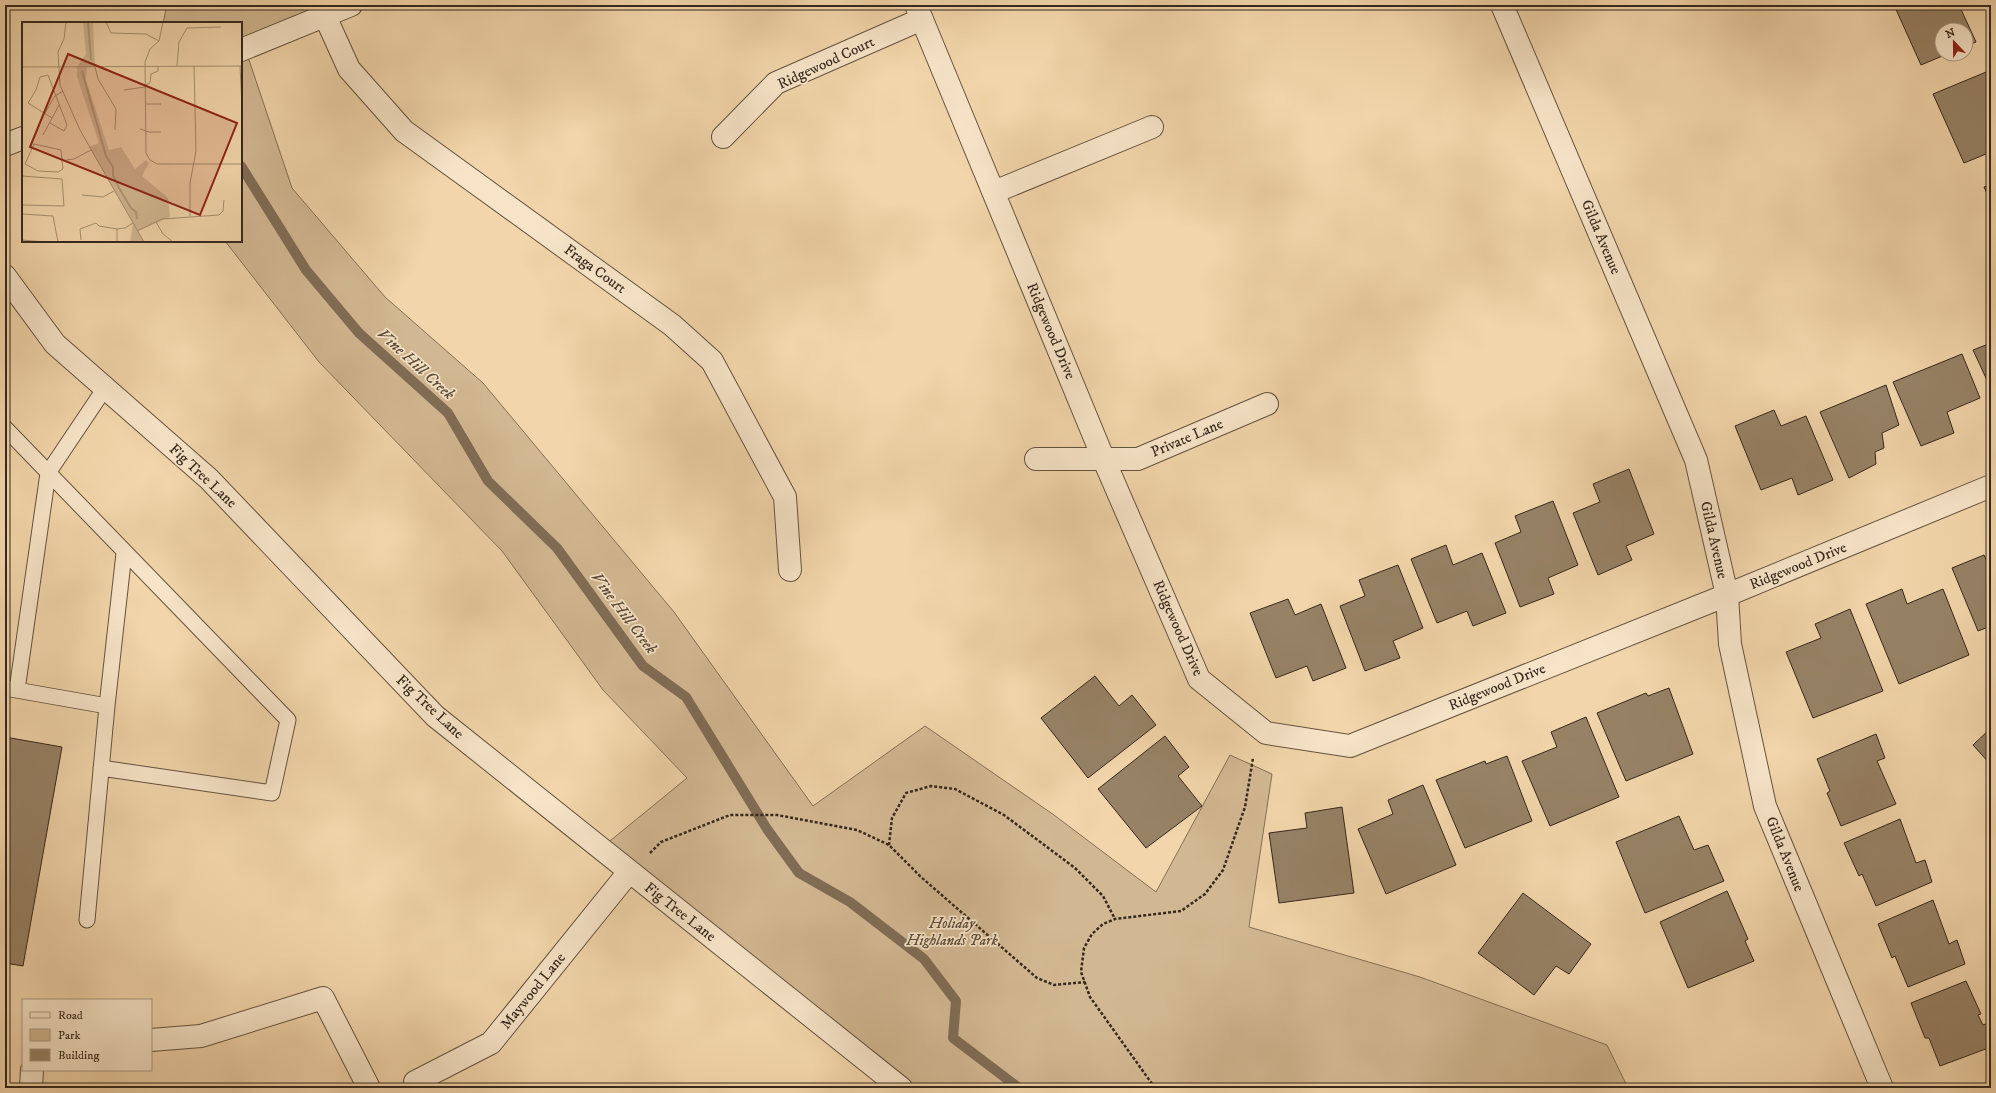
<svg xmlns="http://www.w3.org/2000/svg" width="1996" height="1093" font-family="'IM FELL DW Pica',serif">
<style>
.green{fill:#d2b892;stroke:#847058}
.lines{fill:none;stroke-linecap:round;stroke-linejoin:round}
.stream{stroke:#806c55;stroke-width:10}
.building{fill:#978266;stroke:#35281d}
.lane-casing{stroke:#645340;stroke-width:17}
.street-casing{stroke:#645340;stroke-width:24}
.path{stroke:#35281d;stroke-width:2.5;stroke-dasharray:3 2;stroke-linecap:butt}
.lane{stroke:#f7e4c8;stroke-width:15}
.street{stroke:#f7e4c8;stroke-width:22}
.labels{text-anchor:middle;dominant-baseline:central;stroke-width:3.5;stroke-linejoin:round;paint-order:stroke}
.street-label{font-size:15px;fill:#35281d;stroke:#f7e4c8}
.park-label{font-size:15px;font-style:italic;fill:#5c4c3a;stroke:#f7e4c8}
.water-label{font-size:16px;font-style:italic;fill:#5a4a39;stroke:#f7e4c8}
.inset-river{fill:none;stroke:#b29a7a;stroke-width:2}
.inset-road{fill:none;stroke:#a69072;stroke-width:1}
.view{fill:#8f2418;fill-opacity:0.15;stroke:#8f2418;stroke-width:2}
.inset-edge{fill:none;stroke:#35281d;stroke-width:2}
</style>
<rect width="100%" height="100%" fill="#f2d5aa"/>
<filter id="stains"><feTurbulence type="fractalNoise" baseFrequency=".005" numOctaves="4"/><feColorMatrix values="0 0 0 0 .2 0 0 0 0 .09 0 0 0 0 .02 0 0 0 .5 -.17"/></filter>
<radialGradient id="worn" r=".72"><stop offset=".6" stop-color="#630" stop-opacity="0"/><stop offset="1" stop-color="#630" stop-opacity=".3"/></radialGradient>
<!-- green -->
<path class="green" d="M167 5H321L325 16 245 48 292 188 385 297 483 383 674 612 813 806 925 726 1054 815 1156 892 1230 755 1272 774 1249 927 1420 977 1607 1045 1628 1088H901L600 849 687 778 603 690 502 551 319 362 225 241H241V23H163Z"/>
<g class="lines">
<!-- stream -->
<path class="stream" d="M241 166 306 270 359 333 448 413 488 481 557 548 643 666 686 697 767 829 799 873 850 902 924 959 956 1001 953 1038 1019 1088"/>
</g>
<!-- building -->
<path class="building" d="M1894 5H1959L1976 42 1966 46V30H1942V54H1947L1921 65Z
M1991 70V152L1964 163 1933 94Z
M1991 184V203L1984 187Z
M1991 343V389L1973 350Z
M1962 354 1980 398 1947 412 1954 433 1921 446 1893 382Z
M1886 385 1899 425 1882 433 1884 448 1875 452 1876 464 1849 478 1820 412Z
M1774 410 1781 426 1806 416 1833 480 1798 495 1792 478 1761 490 1735 426Z
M1629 469 1654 534 1626 546 1632 560 1598 575 1573 513 1600 502 1593 484Z
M1553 501 1578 565 1548 578 1554 594 1520 607 1495 543 1521 532 1515 516Z
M1446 545 1453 565 1482 553 1506 613 1473 626 1467 611 1437 623 1411 559Z
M1984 555 1991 570V626L1978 631 1952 568Z
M1398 565 1423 628 1393 641 1400 658 1365 671 1340 606 1365 596 1359 580Z
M1902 589 1907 604 1943 589 1969 655 1899 684 1866 604Z
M1288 599 1295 615 1321 604 1346 668 1313 681 1307 666 1276 678 1250 613Z
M1850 609 1883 691 1813 718 1786 652 1821 638 1815 624Z
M1095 676 1119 706 1132 695 1156 725 1088 778 1041 718Z
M1669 688 1693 754 1626 781 1597 713 1646 693 1648 696Z
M1586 717 1619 797 1550 826 1522 761 1557 747 1551 732Z
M1991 728V765L1973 745Z
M1876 734 1885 758 1877 761 1896 804 1841 826 1827 793 1830 791 1817 759Z
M1165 736 1189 767 1178 776 1202 806 1146 848 1098 789Z
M5 737 62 747 23 966 5 963Z
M1507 756 1532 821 1465 848 1436 780 1485 761 1486 764Z
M1423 785 1456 865 1386 894 1358 829 1393 814 1388 800Z
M1342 807 1354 893 1279 903 1269 833 1307 828 1305 813Z
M1679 816 1694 850 1708 845 1724 881 1645 913 1616 842Z
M1900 819 1916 863 1925 860 1932 882 1876 906 1862 874 1859 876 1844 843Z
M1727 891 1748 939 1745 941 1754 961 1688 988 1660 922Z
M1523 893 1591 944 1569 974 1556 966 1534 995 1478 953Z
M1933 900 1949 944 1957 940 1965 964 1908 987 1895 956 1892 958 1878 924Z
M1966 981 1981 1014 1978 1015 1983 1025 1991 1022V1047L1940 1066 1929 1038H1925L1911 1003Z"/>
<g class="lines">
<!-- lane casing -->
<g class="lane-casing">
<path id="lane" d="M5 428 288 720 272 793 101 768
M5 688 107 706
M17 690 48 473 105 388
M87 920 107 706 124 553"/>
</g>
<!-- street casing -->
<g class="street-casing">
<path id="street" d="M916 5 1104 460 1199 679 1266 733 1350 746 1727 595 1991 486
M1502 5 1696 460 1727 595 1730 644 1765 806 1882 1088
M325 16 349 69 404 131 672 325 712 361 785 497 790 570
M241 50 351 5
M723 137 776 83 922 19
M5 145 23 138
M994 192 1152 127
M5 276 55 344 209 479 435 716 901 1088
M1036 459H1138L1267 404
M151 1040 201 1036 323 998 369 1088
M415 1082 491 1043 629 872
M31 1088 32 1070"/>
</g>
<!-- path -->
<path class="path" d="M889 845 892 818 906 793 931 786 955 789 1004 815 1075 868 1103 896 1115 919
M650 853 661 842 730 815H777L857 830 889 845 921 877 1037 978 1054 985 1085 982
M1155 1088 1090 997 1081 972 1084 948 1092 934 1103 924 1115 919 1181 911 1205 894 1223 870 1245 807 1253 758"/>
<!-- lane -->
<use href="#lane" class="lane"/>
<!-- street -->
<use href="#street" class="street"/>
</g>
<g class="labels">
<!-- street labels -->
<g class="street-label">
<text transform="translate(826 63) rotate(-25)">Ridgewood Court</text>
<text transform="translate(1601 237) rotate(67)">Gilda Avenue</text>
<text transform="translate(595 269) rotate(36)">Fraga Court</text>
<text transform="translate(1051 331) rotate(67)">Ridgewood Drive</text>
<text transform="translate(1187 438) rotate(-23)">Private Lane</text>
<text transform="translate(203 476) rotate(43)">Fig Tree Lane</text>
<text transform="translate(1714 540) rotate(77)">Gilda Avenue</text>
<text transform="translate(1798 566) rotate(-22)">Ridgewood Drive</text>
<text transform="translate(1178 628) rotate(66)">Ridgewood Drive</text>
<text transform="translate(1497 687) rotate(-22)">Ridgewood Drive</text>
<text transform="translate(430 707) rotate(43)">Fig Tree Lane</text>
<text transform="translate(1785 854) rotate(68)">Gilda Avenue</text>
<text transform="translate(680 912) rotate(38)">Fig Tree Lane</text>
<text transform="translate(533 991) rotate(-51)">Maywood Lane</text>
</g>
<!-- park labels -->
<g class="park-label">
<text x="952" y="923">Holiday<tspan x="952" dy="17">Highlands Park</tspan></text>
</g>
<!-- water labels -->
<g class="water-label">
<text transform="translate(416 364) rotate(42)">Vine Hill Creek</text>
<text transform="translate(624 613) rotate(53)">Vine Hill Creek</text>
</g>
</g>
<!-- overview -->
<g transform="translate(22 22)">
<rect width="220" height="220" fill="#f2d5aa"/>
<path d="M61 0H71L73 45H65L64 58 87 128 99 125 113 147 124 138 127 141 120 154 146 176 148 195 116 209 122 220H108L111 201 67 125 77 121 55 55V45L64 32Z" fill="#d2b892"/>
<path class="inset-river" d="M66 0 69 38M60 49 84 134 91 145V153L97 166 109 186 114 190 115 197"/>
<path class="inset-road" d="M44 0 42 17 36 30 38 63 58 108 122 220M84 0 89 11 124 12 137 19M141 0 137 19 128 27 123 40 124 131 128 138 135 142H220M155 44 157 20 165 6 199 5M218 44 220 84M0 45 220 44M73 45 76 57 94 87 93 108M123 63 128 61 129 52 136 49V44M102 68 123 65M123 82H139M23 91 33 74 41 69M28 101 42 109 45 103 26 53 18 55 14 68 6 81 30 96M118 107 127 110H139M21 113 37 83M12 122 39 128 41 147 36 150 16 149 3 142ZM44 138 52 137 69 128M0 154 40 157 42 184 0 183M60 173 81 175 92 169M0 192 31 194 36 220M168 194V161L174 129 172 44M134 200 141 212 151 220M95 207V220M115 209 140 197 197 193 201 189 202 178M0 218 23 220M59 218 58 207 74 201 77 204 95 207 103 206 111 201"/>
<path class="view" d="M46 32 215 101 178 193 8 125Z"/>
<rect width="220" height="220" class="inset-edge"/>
</g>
<!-- margin -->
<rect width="1996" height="1093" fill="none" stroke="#f2d5aa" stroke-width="20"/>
<rect x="6" y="6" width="1984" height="1081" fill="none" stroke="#35281d" stroke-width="2"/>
<rect x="10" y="10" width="1976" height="1073" fill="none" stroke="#35281d"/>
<!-- legend -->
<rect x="22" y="999" width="130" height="72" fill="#f7e4c8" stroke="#a99984"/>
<rect x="30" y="1012" width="20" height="6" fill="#f7e4c8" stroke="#a99984"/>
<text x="58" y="1019" font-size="12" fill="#35281d">Road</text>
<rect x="30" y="1029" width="20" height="12" fill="#d2b892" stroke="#a99984"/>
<text x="58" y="1039" font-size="12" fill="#35281d">Park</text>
<rect x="30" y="1049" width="20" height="12" fill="#978266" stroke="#a99984"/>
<text x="58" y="1059" font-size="12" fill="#35281d">Building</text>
<!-- north arrow -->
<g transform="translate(1954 42) rotate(338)"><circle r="19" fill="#f7e4c8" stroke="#a99984"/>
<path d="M0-3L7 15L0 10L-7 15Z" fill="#8f2418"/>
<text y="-6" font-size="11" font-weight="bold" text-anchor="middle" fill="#35281d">N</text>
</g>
<rect width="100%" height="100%" filter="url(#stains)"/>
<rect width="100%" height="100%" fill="url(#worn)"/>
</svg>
